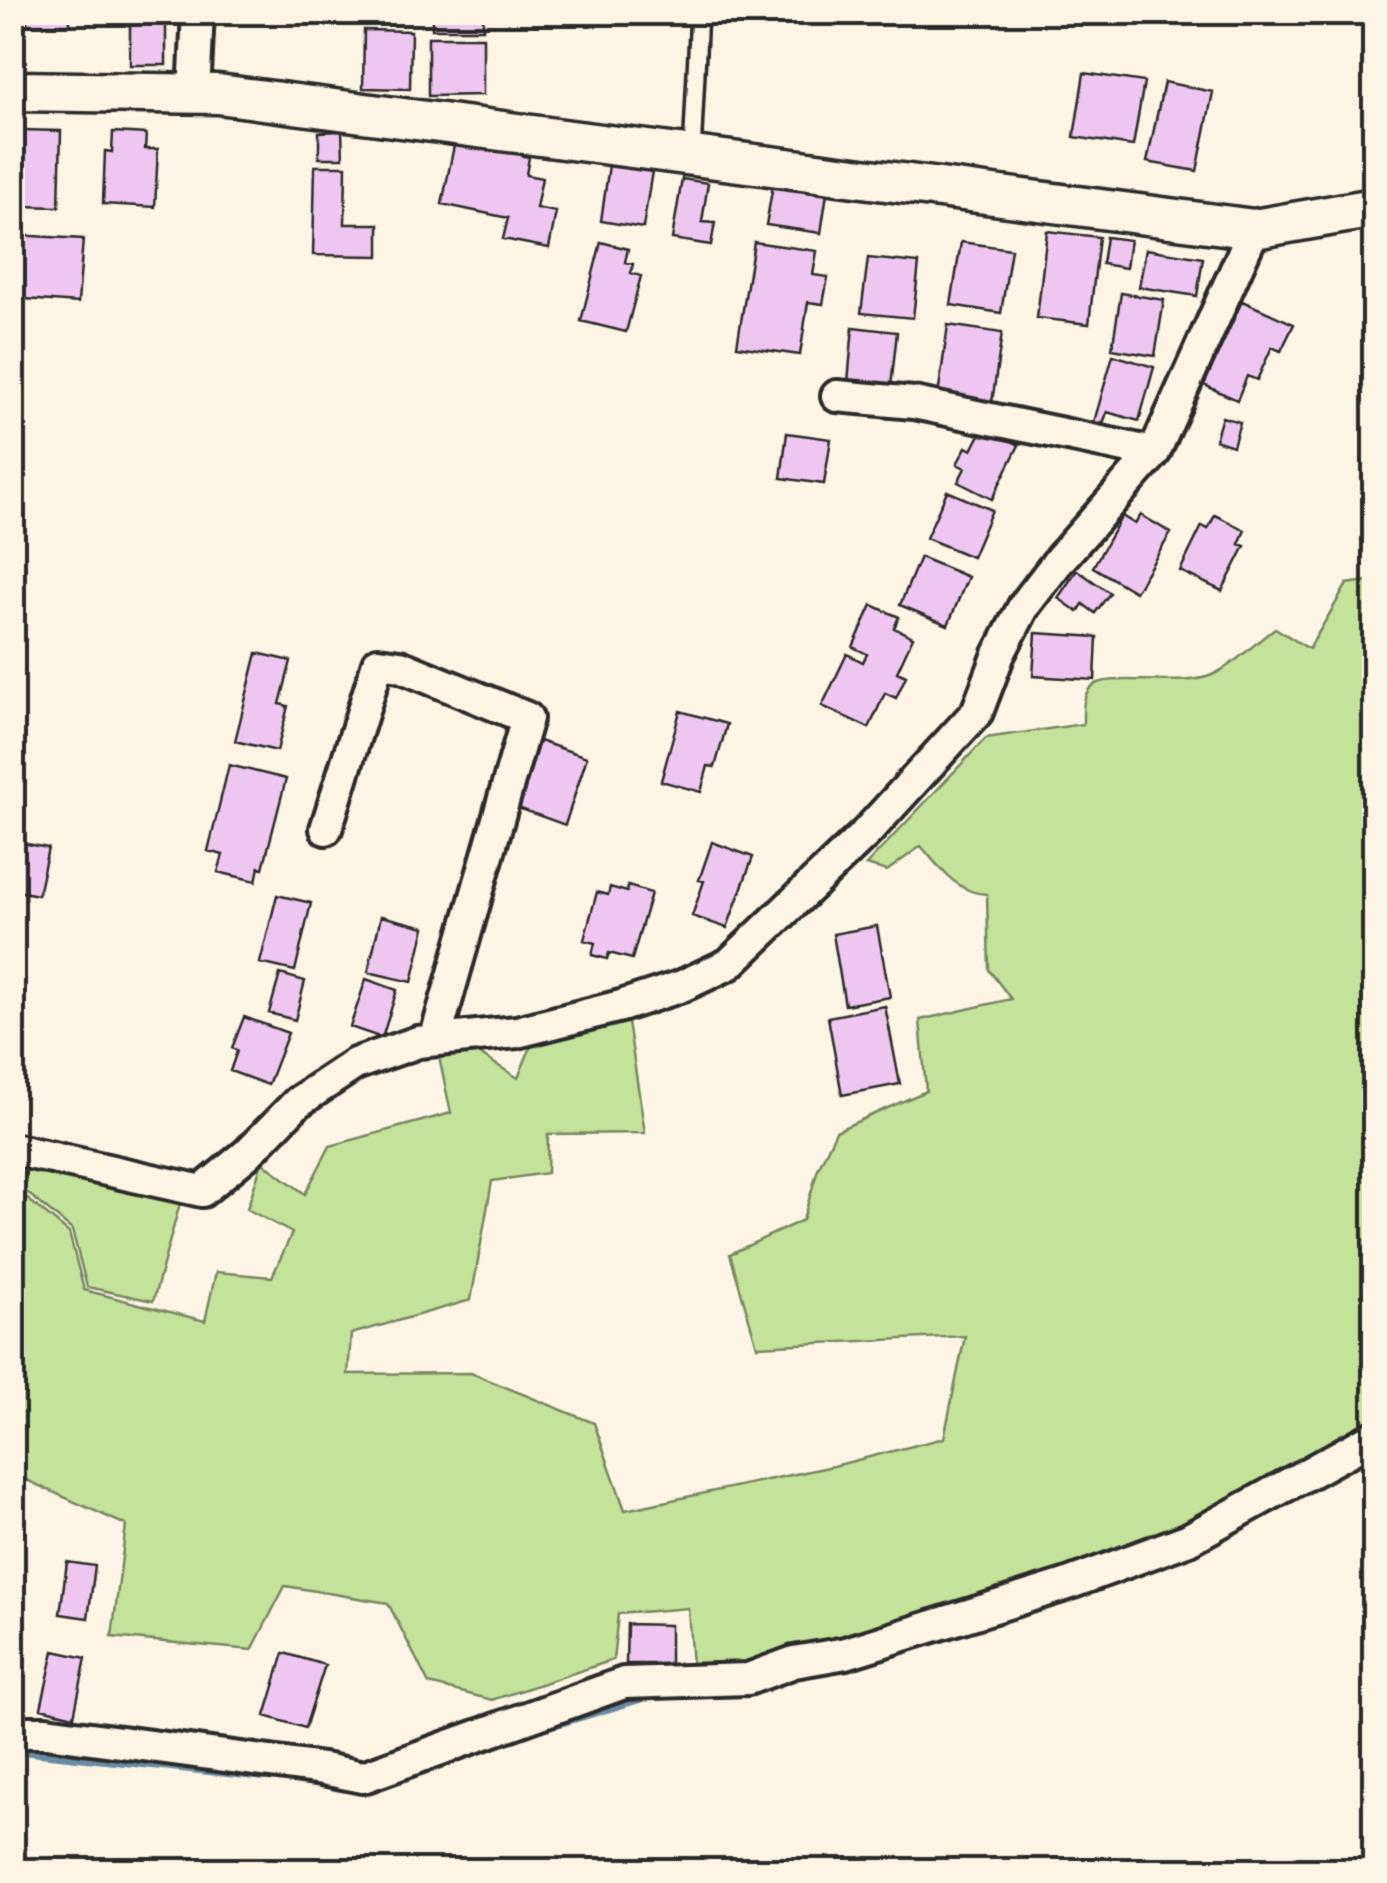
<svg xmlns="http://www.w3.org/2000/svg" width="1387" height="1883" font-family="Mynerve,sans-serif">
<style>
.green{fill:#c5e29a;stroke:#788662;stroke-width:2.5}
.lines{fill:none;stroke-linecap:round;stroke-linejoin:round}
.stream{stroke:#6a8aa2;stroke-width:10}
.building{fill:#eec7f0;stroke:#2b2b2b;stroke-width:2.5}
.service-casing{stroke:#2b2b2b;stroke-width:22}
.minor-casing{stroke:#2b2b2b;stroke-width:38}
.tertiary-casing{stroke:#2b2b2b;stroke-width:45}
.service{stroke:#fcf5e5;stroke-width:15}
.minor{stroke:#fcf5e5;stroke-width:30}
.tertiary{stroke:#fcf5e5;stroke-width:38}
</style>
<rect width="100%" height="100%" fill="#fcf5e5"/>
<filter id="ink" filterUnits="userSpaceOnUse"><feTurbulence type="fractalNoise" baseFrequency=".01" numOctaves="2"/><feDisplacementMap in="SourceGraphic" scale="20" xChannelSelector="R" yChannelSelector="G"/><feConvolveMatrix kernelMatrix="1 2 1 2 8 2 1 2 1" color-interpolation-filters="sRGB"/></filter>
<g filter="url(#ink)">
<!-- green -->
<path class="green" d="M1374 580V1431L1187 1534 926 1621 851 1632 751 1668 692 1666 688 1608 618 1614 613 1660 492 1700 429 1684 388 1603 285 1586 252 1650 112 1637 126 1525 13 1474 12 1186 69 1233 84 1290 205 1321 216 1272 272 1277 292 1233 247 1209 262 1162 305 1194 330 1146 451 1113 438 1052 468 1047 518 1078 533 1041 628 1022 645 1133 548 1134 547 1173 492 1181 471 1300 351 1334 348 1374 471 1373 594 1423 625 1510 838 1465 944 1438 965 1336 757 1346 730 1254 803 1220 818 1169 836 1131 926 1091 920 1020 1011 999 989 970 987 894C958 894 939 867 921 846L887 871 866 865 986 738 1083 724C1083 712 1082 696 1091 687 1107 671 1182 689 1212 675 1234 665 1255 643 1275 628L1309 649 1347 584Z
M12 1164 182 1196 153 1301 87 1287 72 1230 13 1181Z"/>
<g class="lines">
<!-- stream -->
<path class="stream" d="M557 1723 646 1696
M12 1749 265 1776"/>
</g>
<!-- building -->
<path class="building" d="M27 12H70V24L27 25Z
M130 12H166V65H130Z
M372 12H415V20L372 19Z
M432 12H483V29H432Z
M364 30 411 31 410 89 363 88Z
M428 37H483V95L428 96Z
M1084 73 1144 82 1133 146 1074 137Z
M1164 82 1213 92 1197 171 1147 162Z
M22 130 61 131 59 207 20 206Z
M342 131 343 158H319V132Z
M113 132 146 134 145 149H158L155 207 103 204 105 151 112 152Z
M456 136 524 151 523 156 529 157 526 175 542 178 536 208 556 212 549 248 503 239 508 218 442 204Z
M609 165 652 171 643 228 601 221Z
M315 166H346L345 224H379V256L313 255Z
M682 179 708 183 702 222 715 223 711 245 672 239Z
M773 185 827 193 821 233 766 225Z
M1047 231 1099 237 1089 324 1037 318Z
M15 235 83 239 78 303 12 298Z
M1106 237 1130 240 1126 268 1102 264Z
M601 242 628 249 625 262 633 264 631 273 641 276 626 332 581 321Z
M754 242 817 251 813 275 828 277 823 304 808 302 800 355 737 346Z
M961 242 1011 249 1001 313 951 305Z
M1146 249 1203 258 1197 296 1139 287Z
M868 258 919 263 913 318 861 313Z
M1121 293 1164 300 1155 356 1112 349Z
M1242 301 1294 324 1281 351 1272 347 1257 380 1247 376 1237 400 1204 385Z
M948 325 1002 333 992 403 938 396Z
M853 327 897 332 891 387 848 382Z
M1113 355 1154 367 1139 421 1107 412 1103 424 1094 422Z
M1222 417 1240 422 1233 446 1215 440Z
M984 427 1019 445 992 499 958 482 965 468 957 464 966 447 972 450Z
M787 433 831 439 824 484 781 478Z
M947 491 992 510 972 557 926 538Z
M1141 515 1171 533 1135 592 1093 567 1122 516 1135 524Z
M1215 515 1245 530 1239 544 1245 546 1222 591 1180 571 1202 526 1208 529Z
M920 557 968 577 948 625 900 605Z
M1077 570 1110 593 1095 613 1083 604 1078 612 1058 598Z
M872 605 899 617 894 628 913 637 897 672 906 676 896 698 885 693 869 728 822 706 847 654 863 662 867 654 853 647Z
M1036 633 1097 637 1095 680 1033 676Z
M257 653 291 661 280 704 288 706 277 751 235 741Z
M680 711 727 724 715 767 708 766 701 792 661 781Z
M539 741 587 757 565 825 518 808Z
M229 765 286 779 263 868 259 867 256 881 218 872 223 855 208 851Z
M12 841 48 848 38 895 12 890Z
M712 842 753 857 727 928 692 916 704 881 699 880Z
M628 886 651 893 632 959 609 953 607 959 592 955 595 943 584 940 597 892 608 895 610 887 627 892Z
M277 895 311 903 295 971 260 963Z
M381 916 425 927 412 982 368 972Z
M877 926 890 997 845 1005 833 934Z
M280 974 305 981 295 1020 269 1013Z
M366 979 397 990 382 1038 350 1027Z
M885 1006 900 1084 842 1095 828 1017Z
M244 1017 288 1033 268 1085 230 1071 237 1051 232 1048Z
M67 1562 95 1566 88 1618 60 1614Z
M627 1624 670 1625V1664H626Z
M54 1651 86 1658 74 1716 41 1708Z
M284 1653 325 1665 305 1728 265 1716Z"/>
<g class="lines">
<!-- service casing -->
<g class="service-casing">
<path id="service" d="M692 154 699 12"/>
</g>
<!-- minor casing -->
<g class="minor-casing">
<path id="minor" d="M194 94 198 12
M837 396 914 403 1154 453
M326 829 378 663 400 666 527 718 435 1040
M12 1149 202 1191 247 1154 298 1102 355 1064 418 1042 517 1032 621 1006 682 986 729 964 866 833 977 712 999 654 1024 606 1060 559 1154 453 1254 229
M12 1732H46L323 1769 363 1777 624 1683 748 1679 794 1662 846 1653 1065 1585 1189 1539 1374 1437"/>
</g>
<!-- tertiary casing -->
<g class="tertiary-casing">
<path id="tertiary" d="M12 91 218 94 1254 229 1374 208"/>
</g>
<!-- service -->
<use href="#service" class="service"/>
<!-- minor -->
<use href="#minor" class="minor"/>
<!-- tertiary -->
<use href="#tertiary" class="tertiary"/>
</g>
</g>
<!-- margin -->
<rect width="1387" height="1883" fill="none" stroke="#fcf5e5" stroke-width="50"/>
<rect x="25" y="25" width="1337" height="1833" fill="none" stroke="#2b2b2b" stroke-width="4" filter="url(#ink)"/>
</svg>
